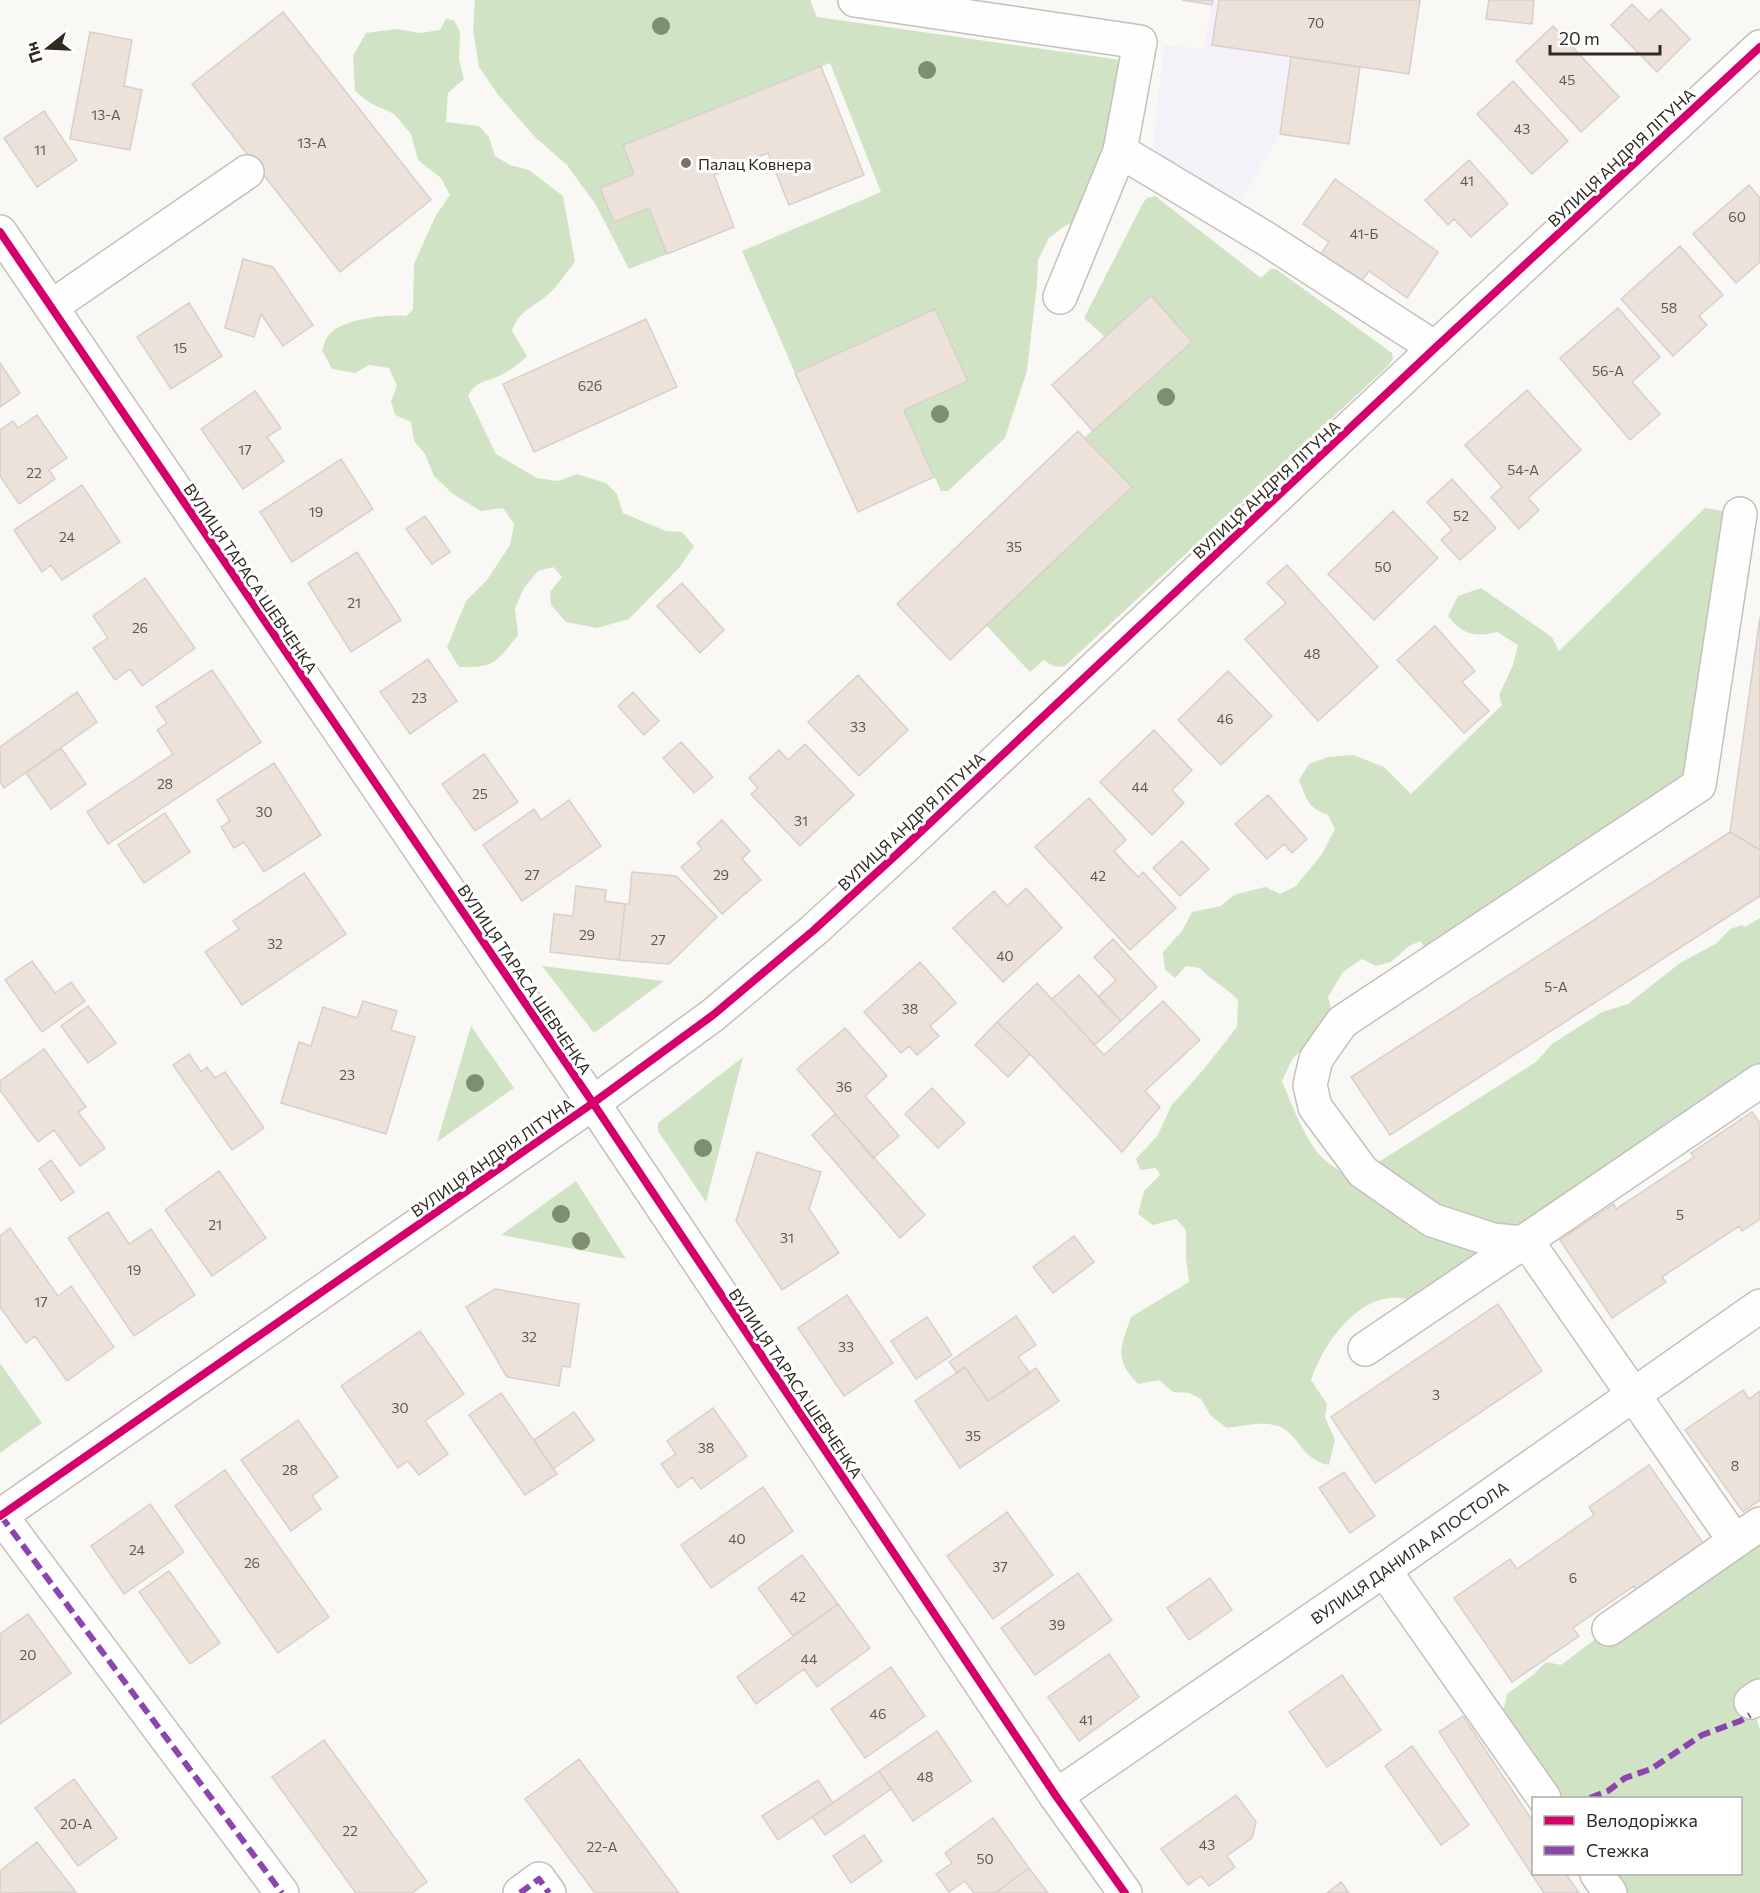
<svg xmlns="http://www.w3.org/2000/svg" width="1760" height="1893" font-family="Commissioner,sans-serif">
<style>
.commercial{fill:#f5f1f9}
.green{fill:#d0e3c4}
.building{fill:#ece2d9;stroke:#d6d0cb;stroke-width:1.5}
.lines{fill:none;stroke-linecap:round;stroke-linejoin:round}
.minor-casing{stroke:#c5c0ba;stroke-width:36}
.minor{stroke:#fefefe;stroke-width:33}
.quiet{stroke:#8e44ad;stroke-width:6;stroke-dasharray:12 6;stroke-linecap:butt}
.cycleway-casing{stroke:#fff;stroke-width:11}
.cycleway{stroke:#d6006c;stroke-width:8}
.tree{fill:#7e8f6e}
.poi-dot{fill:#77726b;stroke:#fff;stroke-width:2}
.labels{text-anchor:middle;dominant-baseline:central;stroke-width:6;stroke-linejoin:round;paint-order:stroke}
.number-label{font-size:14px;fill:#60584e}
.street-label{font-size:16px;fill:#312a20;stroke:#fff}
.poi-label{font-size:16px;fill:#312a20;stroke:#fff;text-anchor:start}
</style>
<rect width="100%" height="100%" fill="#faf8f5"/>
<!-- commercial -->
<path class="commercial" d="M1212 0H1420L1409 74 1360 67 1349 144 1280 134 1239 204 1152 151 1164 45 1204 49Z"/>
<!-- green -->
<path class="green" d="M475 0H810L817 17 1121 60 1110 136 1078 220 1065 226 1049 238 1038 260 1037 283 1027 371 1005 438 948 491H941L904 410 968 381 935 309 795 373 742 251 881 192 830 63 623 145 634 174 600 188 613 222 649 208 667 254 629 269 596 205 567 165 535 137 499 96 479 67 473 29Z
M446 19 454 20 460 32 459 60 464 79 448 93 446 122 479 126 489 137 495 156 510 165 529 170 563 196 575 262C567 271 560 283 551 292 537 305 518 311 512 331L527 356C519 364 510 371 499 376 484 383 477 380 468 396L496 454 537 478 558 481 577 474 606 483 617 494 623 513 666 531 682 532 694 546 679 568 629 619 597 628 566 622 551 605 550 592 562 577 553 567 538 571 524 588 515 608 518 635C496 662 496 668 459 667L447 647 466 601 487 580 510 545 514 524 503 508 481 511 453 494 434 476 425 454 414 441 411 422 395 415 391 401 397 386 389 368 369 365 355 373 332 369 322 350C324 346 325 340 328 336 341 319 386 314 406 316L413 310 414 264 436 215 450 195 441 178 418 160 411 134 394 114 370 103 355 91 353 56 366 33 396 29 421 33 440 30Z
M1155 196 1261 278 1270 269H1276L1392 353 1393 359 1387 367 1065 666C1056 668 1052 666 1044 660L1030 672 986 625 1131 487 1085 437 1192 342 1151 296 1105 337 1084 318 1143 203 1147 198Z
M1705 508 1740 514 1699 785 1435 960 1420 941 1409 946 1391 962 1376 966 1362 959 1343 972 1328 997 1332 1012 1317 1036 1293 1058 1282 1081C1290 1101 1304 1136 1318 1153 1330 1167 1349 1176 1365 1185L1363 1172 1536 1062 1552 1044 1602 1012 1628 1004 1680 963 1717 943 1730 929 1742 925 1745 927 1760 918V1081L1414 1300C1406 1299 1397 1297 1390 1298 1352 1302 1322 1347 1311 1380L1327 1404 1325 1417 1335 1440 1329 1465C1300 1459 1300 1434 1278 1426 1263 1421 1243 1426 1227 1428L1211 1416 1201 1399 1189 1393 1173 1392 1159 1380 1138 1384C1113 1358 1121 1347 1131 1317L1189 1282 1186 1258V1230L1176 1219 1153 1225 1138 1214 1144 1191 1160 1175 1156 1168 1140 1170 1136 1159 1158 1135 1171 1106 1204 1069 1237 1027 1238 1000C1226 987 1211 981 1200 968L1186 966 1175 978 1165 970 1163 952 1182 931 1192 912 1221 906 1234 895 1265 887 1280 894 1296 886 1322 854 1335 829 1328 815C1307 807 1307 800 1299 780L1309 764 1328 757 1353 755 1384 767 1411 794 1502 705 1499 695 1513 665 1518 645 1497 632C1474 638 1462 634 1448 616L1458 596 1481 588 1552 637 1559 651Z
M542 966 664 981 594 1033Z
M471 1026 514 1088 437 1142Z
M743 1057 706 1202 658 1131V1123Z
M576 1181 626 1259 501 1235Z
M0 1363 42 1423 0 1453Z
M1760 1524V1696L1751 1702 1760 1729V1893H1610L1597 1874H1740V1798H1544L1489 1719 1504 1708 1507 1694 1533 1675 1546 1662 1561 1665 1609 1629Z"/>
<!-- building -->
<path class="building" d="M1182 0H1213L1212 5Z
M1219 0H1420L1409 74 1212 45Z
M1489 0H1534L1532 24 1486 19Z
M1632 4 1649 21 1661 9 1690 39 1657 72 1611 25Z
M283 12 431 200 340 272 192 84Z
M1553 26 1619 97 1581 132 1516 61Z
M90 32 132 40 124 86 142 90 130 150 70 139Z
M1291 57 1360 67 1349 144 1280 134Z
M821 66 864 175 789 205 768 153 714 175 734 227 667 254 649 208 614 222 600 188 634 174 623 145Z
M1513 81 1568 141 1532 174 1477 114Z
M44 111 77 160 37 187 4 138Z
M1469 160 1508 204 1471 237 1454 219 1448 225 1425 200Z
M1335 179 1438 252 1407 298 1369 271 1360 283 1320 255 1329 242 1303 224Z
M1749 185 1760 198V262L1736 283 1693 234Z
M1680 246 1723 295 1699 316 1707 325 1673 356 1621 299Z
M243 259 273 267 313 325 283 346 261 314 254 337 225 328Z
M1151 295 1192 342 1093 431 1052 385Z
M189 303 222 356 171 389 137 337Z
M1618 308 1660 357 1632 382 1660 414 1630 440 1560 358Z
M935 309 968 381 904 410 934 477 858 512 795 373Z
M646 319 677 387 534 452 503 384Z
M0 363 20 393 0 407Z
M1527 390 1581 450 1528 498 1539 510 1519 529 1491 497 1502 487 1465 445Z
M255 391 281 428 267 437 284 461 243 489 201 429Z
M37 415 67 458 49 470 55 479 19 504 0 476V430L13 421 18 428Z
M1078 431 1132 487 950 660 897 604Z
M341 459 373 509 292 562 260 512Z
M1452 479 1496 528 1460 560 1441 540 1452 530 1427 502Z
M82 485 120 542 62 580 51 565 42 572 14 530Z
M1393 511 1438 558 1374 620 1328 574Z
M425 516 450 552 432 564 406 529Z
M357 552 401 620 351 652 308 583Z
M1287 565 1378 667 1318 721 1245 639 1286 603 1267 583Z
M145 578 195 648 142 686 130 669 115 680 93 648 108 638 93 616Z
M682 583 724 630 700 653 657 606Z
M1760 617V850L1730 832Z
M1435 626 1475 671 1462 682 1489 711 1464 733 1397 660Z
M428 659 457 701 410 734 380 692Z
M212 670 261 742 108 844 87 812 173 754 157 730 167 723 156 707Z
M1228 671 1272 716 1221 765 1178 720Z
M858 675 908 730 859 776 808 722Z
M77 692 97 722 4 788 0 782V747Z
M633 692 659 721 644 735 618 706Z
M1154 730 1192 770 1172 790 1184 803 1152 835 1100 782Z
M681 742 713 777 694 793 663 758Z
M805 744 854 795 800 846 751 794 758 788 749 778 779 750 788 760Z
M61 748 86 784 51 809 26 773Z
M484 754 518 802 475 831 442 784Z
M274 763 321 835 264 872 244 842 234 848 221 827 230 821 217 800Z
M1268 795 1307 839 1292 853 1284 844 1267 859 1235 824Z
M1089 798 1126 840 1114 851 1138 877 1143 872 1176 908 1130 950 1035 847Z
M569 800 601 846 522 901 483 845 534 809 541 820Z
M165 813 190 852 144 883 118 845Z
M722 820 750 851 742 859 761 880 722 914 681 867 702 849 697 843Z
M1730 832 1760 850V896L1390 1135 1351 1077Z
M1182 841 1209 869 1180 896 1153 868Z
M632 872 676 876 717 917 669 964 619 960 625 904H629Z
M304 873 346 934 242 1005 205 952 239 929 233 921Z
M576 886 606 890 605 901 625 904 619 960 550 952 554 914 573 916Z
M1026 888 1062 928 1003 982 953 928 994 891 1007 906Z
M1113 939 1157 987 1121 1021 1098 997 1116 980 1094 957Z
M32 961 55 993 71 982 85 1001 42 1032 5 980Z
M920 962 956 1003 930 1026 939 1036 917 1055 909 1046 901 1053 864 1012Z
M1079 975 1121 1021 1095 1045 1052 999Z
M1037 983 1104 1055 1163 1001 1200 1040 1145 1091 1160 1107 1122 1152 1030 1054 997 1022Z
M363 1001 397 1011 391 1030 415 1037 386 1134 281 1103 299 1042 311 1046 323 1007 357 1018Z
M88 1006 116 1043 88 1063 61 1026Z
M997 1022 1030 1054 1008 1077 975 1045Z
M845 1028 887 1076 865 1096 899 1136 873 1158 797 1069Z
M44 1049 86 1107 78 1112 105 1148 80 1166 54 1130 38 1142 0 1090V1081Z
M189 1054 201 1072 207 1067 215 1078 225 1072 264 1128 232 1150 173 1065Z
M932 1088 965 1123 938 1148 905 1114Z
M1752 1112 1760 1123V1219L1742 1231 1739 1226 1662 1277 1666 1282 1612 1318 1560 1240 1614 1204 1616 1209 1694 1157 1691 1153Z
M835 1114 925 1215 900 1238 812 1135Z
M757 1152 821 1172 809 1209 839 1253 782 1290 736 1221Z
M51 1160 74 1192 61 1201 39 1169Z
M219 1171 266 1238 212 1276 165 1210Z
M108 1212 129 1244 151 1229 195 1295 134 1336 68 1238Z
M10 1228 58 1296 71 1286 114 1347 67 1381 35 1336 26 1343 0 1307V1236Z
M1074 1236 1094 1262 1053 1293 1033 1267Z
M495 1289 579 1304 570 1367 562 1366 559 1386 507 1377 466 1307Z
M847 1295 893 1363 844 1396 798 1328Z
M1498 1304 1542 1371 1375 1483 1331 1417Z
M1016 1316 1036 1345 1018 1357 1030 1373 988 1401 965 1367 957 1373 949 1362Z
M927 1317 952 1355 916 1379 891 1341Z
M420 1331 464 1394 425 1421 448 1454 419 1475 408 1461 398 1468 341 1386Z
M965 1367 988 1401 1036 1368 1059 1401 960 1468 915 1401Z
M1743 1390 1749 1399 1760 1391V1500L1743 1512 1685 1430Z
M501 1393 557 1474 525 1495 469 1415Z
M713 1408 747 1456 701 1489 692 1477 678 1488 661 1464 676 1454 667 1441Z
M574 1412 594 1440 553 1469 534 1440Z
M298 1420 338 1477 312 1496 321 1509 291 1531 241 1460Z
M1649 1465 1706 1547 1639 1594 1634 1586 1573 1628 1579 1636 1512 1682 1454 1598 1510 1559 1517 1569 1594 1515 1589 1507Z
M225 1470 329 1617 278 1653 175 1506Z
M1344 1472 1375 1516 1350 1533 1319 1488Z
M763 1487 793 1531 711 1588 681 1545Z
M150 1504 184 1552 124 1594 91 1546Z
M1007 1512 1053 1575 993 1619 947 1556Z
M802 1555 838 1604 793 1636 758 1588Z
M169 1571 220 1643 190 1664 139 1592Z
M1078 1573 1112 1620 1035 1675 1001 1628Z
M1210 1578 1232 1610 1189 1640 1167 1608Z
M838 1604 870 1648 817 1687 804 1669 756 1704 737 1677Z
M28 1614 71 1673 0 1724V1634Z
M1109 1654 1139 1697 1079 1741 1048 1697Z
M891 1667 925 1716 865 1758 831 1709Z
M1342 1675 1381 1730 1327 1767 1289 1712Z
M1463 1716 1534 1823V1874H1566L1579 1893H1544L1439 1732Z
M937 1731 971 1781 913 1821 879 1771Z
M324 1740 427 1882 412 1893H356L272 1777Z
M1412 1746 1469 1825 1441 1845 1385 1766Z
M579 1759 679 1893H595L525 1799Z
M879 1771 891 1789 825 1835 812 1817Z
M74 1779 117 1838 78 1866 35 1808Z
M818 1780 833 1803 778 1840 762 1816Z
M1236 1795 1256 1822 1252 1838 1227 1856 1235 1867 1209 1886 1201 1876 1188 1885 1161 1849Z
M993 1818 1029 1868 995 1893H974L965 1881 949 1892 936 1874 952 1863 945 1853Z
M864 1835 882 1861 851 1883 833 1856Z
M37 1842 76 1892 0 1893V1871Z
M1029 1868 1048 1893H995Z
M1341 1882 1349 1893H1327Z"/>
<g class="lines">
<!-- minor casing -->
<g class="minor-casing">
<g id="minor">
<path d="M855 0 1140 42 1120 151 1265 238 1435 348"/>
<path d="M0 232 593 1103 1056 1796 1125 1893"/>
<path d="M1060 297 1120 151"/>
<path d="M51 307 247 172"/>
<path d="M1740 514 1699 785 1342 1022 1316 1059 1310 1085 1315 1107 1363 1172 1432 1220 1493 1240 1522 1243 1760 1081"/>
<path d="M1365 1349 1522 1243 1535 1253 1735 1541"/>
<path d="M0 1516 593 1103 713 1015 814 930 897 854 1435 348 1760 47"/>
<path d="M1 1516 282 1893"/>
<path d="M1384 1570 1544 1798"/>
<path d="M1609 1629 1760 1524"/>
<path d="M1751 1702 1760 1696"/>
<path id="s1" d="M1056 1796 1384 1570 1760 1306"/>
<path d="M1597 1874 1610 1893"/>
<path d="M520 1893 539 1879 549 1893"/>
</g>
</g>
<!-- minor -->
<use href="#minor" class="minor"/>
<!-- quiet -->
<path class="quiet" d="M1 1516 282 1893
M1590 1798 1608 1791 1625 1778 1651 1769 1702 1735 1740 1721 1750 1715
M520 1893 539 1879 549 1893"/>
<!-- cycleway casing -->
<g class="cycleway-casing">
<path id="cycleway" d="M0 232 593 1103 1056 1796 1125 1893
M0 1516 593 1103 713 1015 814 930 897 854 1435 348 1760 47"/>
</g>
<!-- cycleway -->
<use href="#cycleway" class="cycleway"/>
</g>
<!-- trees -->
<g class="tree">
<circle cx="661" cy="26" r="9"/>
<circle cx="927" cy="70" r="9"/>
<circle cx="1166" cy="397" r="9"/>
<circle cx="940" cy="414" r="9"/>
<circle cx="475" cy="1083" r="9"/>
<circle cx="703" cy="1148" r="9"/>
<circle cx="561" cy="1214" r="9"/>
<circle cx="581" cy="1241" r="9"/>
</g>
<!-- markers -->
<circle class="poi-dot" cx="686" cy="163" r="6"/>
<g class="labels">
<!-- number labels -->
<g class="number-label">
<text x="1316" y="22">70</text>
<text x="1567" y="79">45</text>
<text x="106" y="114">13-А</text>
<text x="1522" y="128">43</text>
<text x="312" y="142">13-А</text>
<text x="40" y="149">11</text>
<text x="1467" y="180">41</text>
<text x="1737" y="216">60</text>
<text x="1364" y="233">41-Б</text>
<text x="1669" y="307">58</text>
<text x="180" y="347">15</text>
<text x="1608" y="370">56-А</text>
<text x="590" y="385">62б</text>
<text x="245" y="449">17</text>
<text x="1523" y="469">54-А</text>
<text x="34" y="472">22</text>
<text x="316" y="511">19</text>
<text x="1461" y="515">52</text>
<text x="67" y="536">24</text>
<text x="1014" y="546">35</text>
<text x="1383" y="566">50</text>
<text x="354" y="602">21</text>
<text x="140" y="627">26</text>
<text x="1312" y="653">48</text>
<text x="419" y="697">23</text>
<text x="1225" y="718">46</text>
<text x="858" y="726">33</text>
<text x="165" y="783">28</text>
<text x="1140" y="786">44</text>
<text x="480" y="793">25</text>
<text x="264" y="811">30</text>
<text x="801" y="820">31</text>
<text x="532" y="874">27</text>
<text x="721" y="874">29</text>
<text x="1098" y="875">42</text>
<text x="587" y="934">29</text>
<text x="658" y="939">27</text>
<text x="275" y="943">32</text>
<text x="1005" y="955">40</text>
<text x="1556" y="986">5-А</text>
<text x="910" y="1008">38</text>
<text x="347" y="1074">23</text>
<text x="844" y="1086">36</text>
<text x="1680" y="1214">5</text>
<text x="215" y="1224">21</text>
<text x="787" y="1237">31</text>
<text x="134" y="1269">19</text>
<text x="41" y="1301">17</text>
<text x="529" y="1336">32</text>
<text x="846" y="1346">33</text>
<text x="1436" y="1394">3</text>
<text x="400" y="1407">30</text>
<text x="973" y="1435">35</text>
<text x="706" y="1447">38</text>
<text x="1735" y="1465">8</text>
<text x="290" y="1469">28</text>
<text x="737" y="1538">40</text>
<text x="137" y="1549">24</text>
<text x="252" y="1562">26</text>
<text x="1000" y="1566">37</text>
<text x="1573" y="1577">6</text>
<text x="798" y="1596">42</text>
<text x="1057" y="1624">39</text>
<text x="28" y="1654">20</text>
<text x="809" y="1658">44</text>
<text x="878" y="1713">46</text>
<text x="1086" y="1719">41</text>
<text x="925" y="1776">48</text>
<text x="76" y="1823">20-А</text>
<text x="350" y="1830">22</text>
<text x="1207" y="1844">43</text>
<text x="602" y="1846">22-А</text>
<text x="985" y="1858">50</text>
</g>
<!-- street labels -->
<g class="street-label">
<text transform="translate(1621 157) rotate(-43)">ВУЛИЦЯ АНДРІЯ ЛІТУНА</text>
<text transform="translate(1266 489) rotate(-43)">ВУЛИЦЯ АНДРІЯ ЛІТУНА</text>
<text transform="translate(251 578) rotate(56)">ВУЛИЦЯ ТАРАСА ШЕВЧЕНКА</text>
<text transform="translate(911 821) rotate(-43)">ВУЛИЦЯ АНДРІЯ ЛІТУНА</text>
<text transform="translate(525 979) rotate(56)">ВУЛИЦЯ ТАРАСА ШЕВЧЕНКА</text>
<text transform="translate(492 1157) rotate(-35)">ВУЛИЦЯ АНДРІЯ ЛІТУНА</text>
<text transform="translate(796 1383) rotate(56)">ВУЛИЦЯ ТАРАСА ШЕВЧЕНКА</text>
<text stroke="none"><textPath href="#s1" startOffset="429">ВУЛИЦЯ ДАНИЛА АПОСТОЛА</textPath></text>
</g>
<!-- poi labels -->
<g class="poi-label">
<text x="698" y="163">Палац Ковнера</text>
</g>
</g>
<!-- legend -->
<rect x="1532" y="1797" width="210" height="78" fill="#ffffff" stroke="#adaaa6" stroke-width="1.5"/>
<rect x="1544" y="1816" width="30" height="9" fill="#d6006c" stroke="#adaaa6" stroke-width="1.5"/>
<text x="1586" y="1827" font-size="18" fill="#312a20">Велодоріжка</text>
<rect x="1544" y="1846" width="30" height="9" fill="#8e44ad" stroke="#adaaa6" stroke-width="1.5"/>
<text x="1586" y="1857" font-size="18" fill="#312a20">Стежка</text>
<!-- north arrow -->
<g transform="translate(48 48) rotate(252)" stroke="#ffffff" stroke-width="4.5" paint-order="stroke">
<path d="M0-4.5L10 22L0 15L-10 22Z" fill="#312a20"/>
<text y="-9" font-size="16" font-weight="bold" text-anchor="middle" fill="#312a20">Пн</text>
</g>
<!-- scale -->
<path d="M1550 45v9h110v-9" fill="none" stroke="#312a20" stroke-width="3"/>
<text x="1559" y="45" font-size="18" fill="#312a20" stroke="#ffffff" stroke-width="4.5" paint-order="stroke">20 m</text>
</svg>
